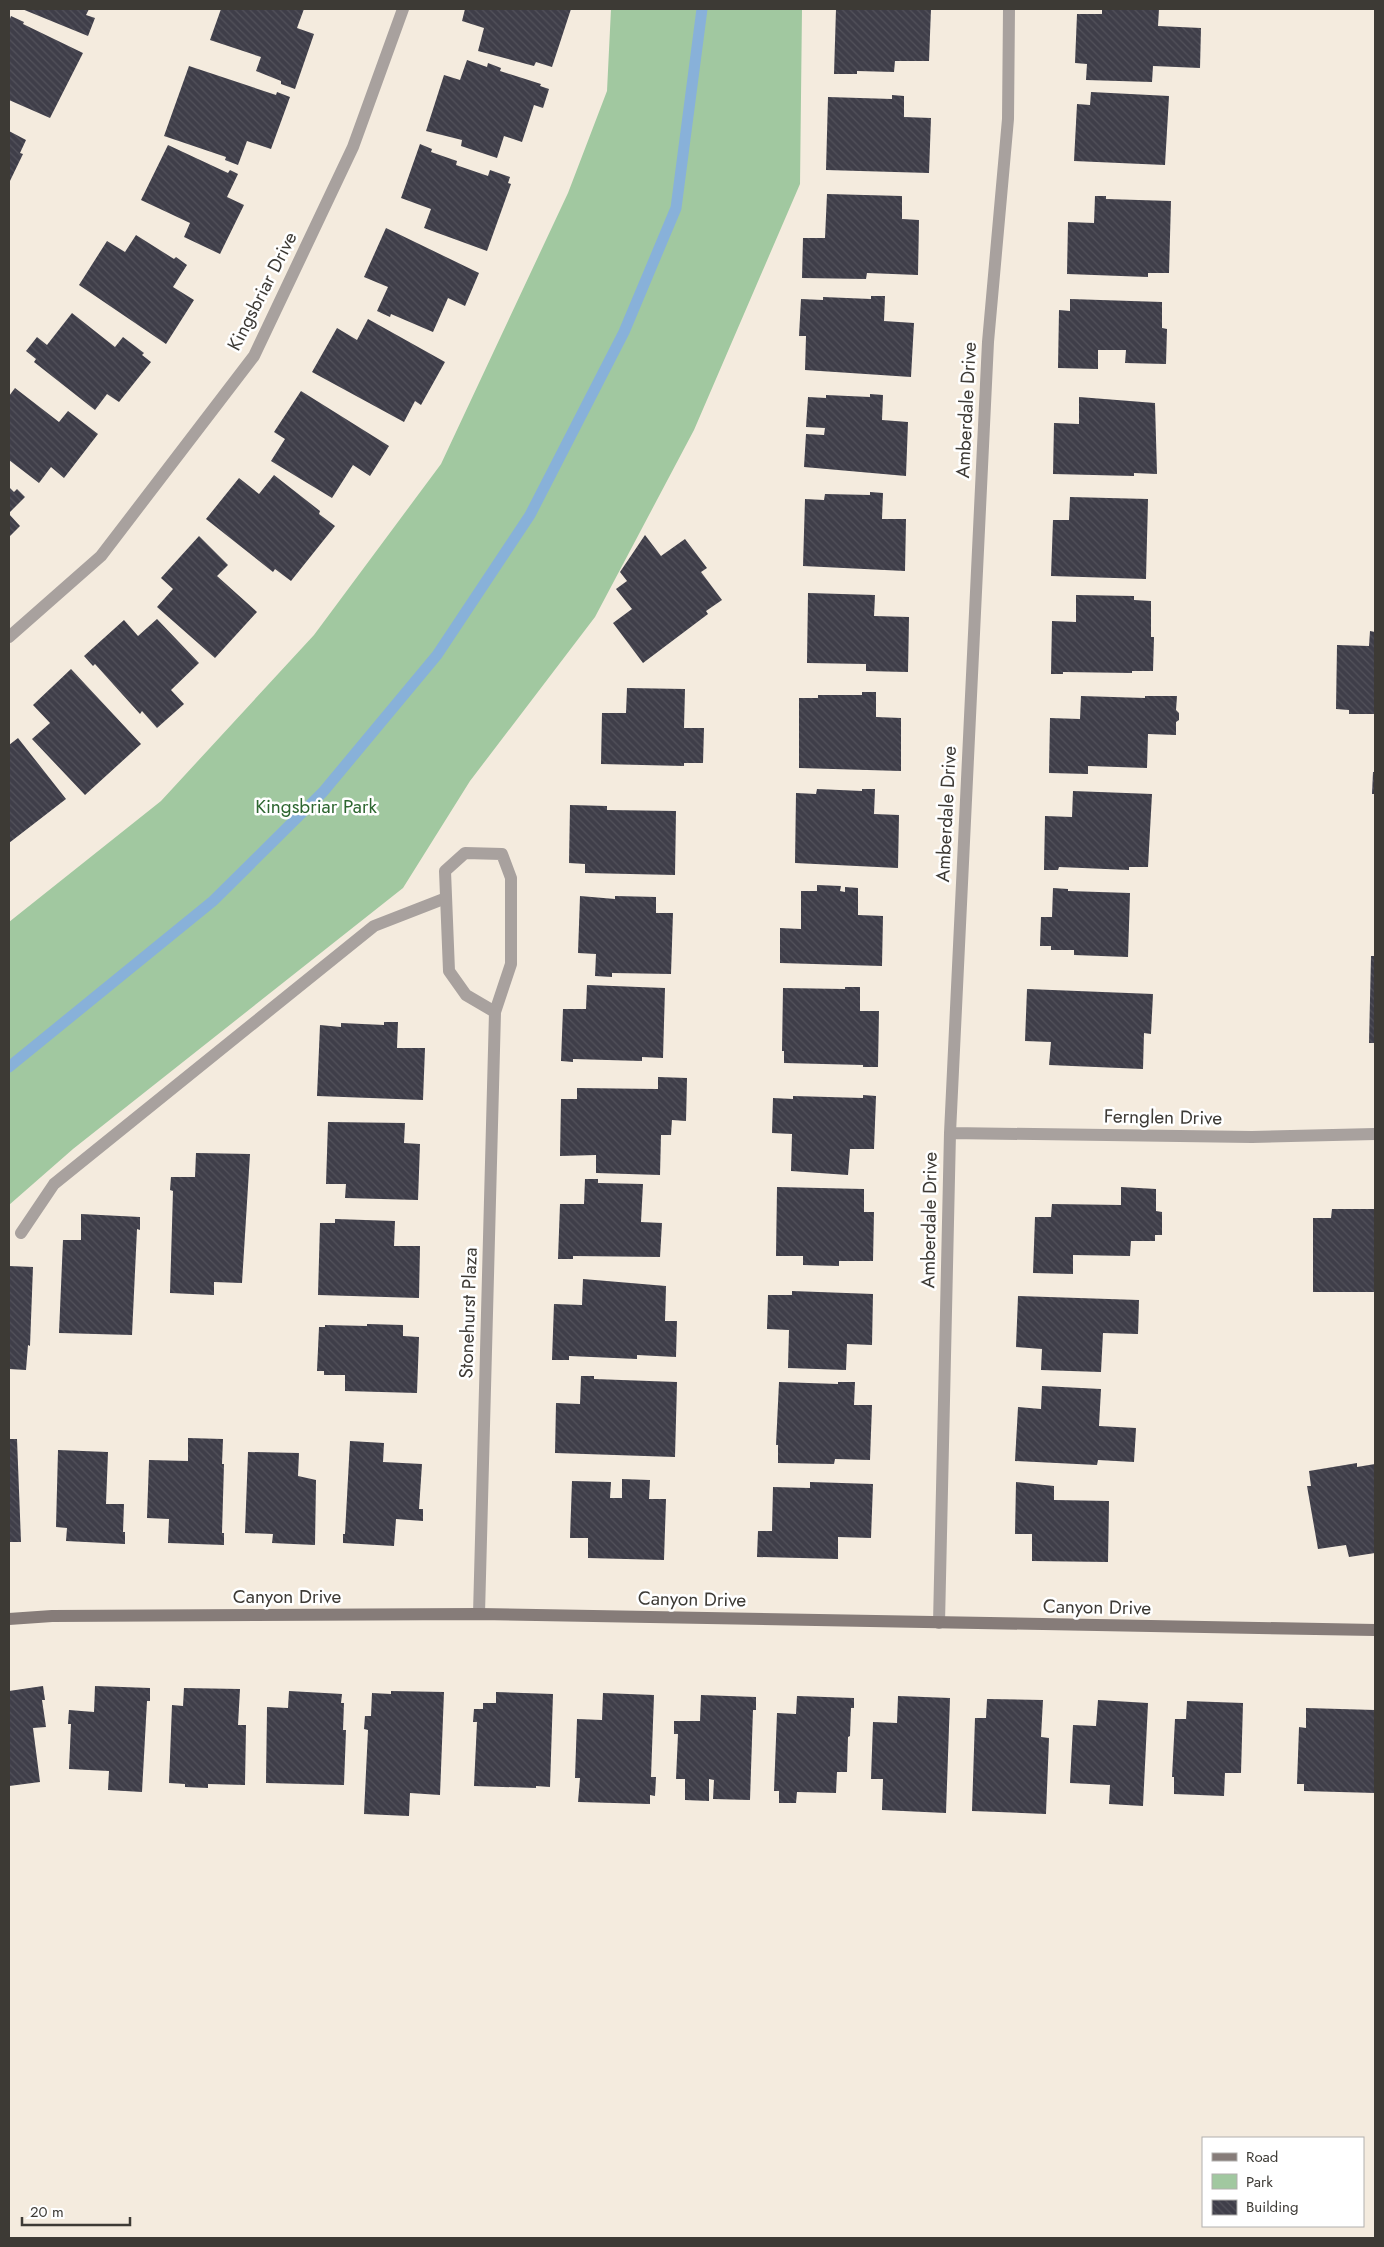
<svg xmlns="http://www.w3.org/2000/svg" width="1384" height="2247" font-family="Jost,sans-serif">
<style>
.green{fill:#a1c8a0}
.lines{fill:none;stroke-linecap:round;stroke-linejoin:round}
.stream{stroke:#88b1d9;stroke-width:11}
.building{fill:url(#building-back-hatch)}
.lane{stroke:#a8a19e;stroke-width:12}
.street{stroke:#a8a19e;stroke-width:12}
.secondary{stroke:#867c79;stroke-width:12}
.labels{text-anchor:middle;dominant-baseline:central;stroke-width:5;stroke-linejoin:round;paint-order:stroke}
.street-label{font-size:19px;fill:#3d3a35;stroke:#fff}
.park-label{font-size:19px;fill:#2d6630;stroke:#fff}
</style>
<defs>
<pattern id="building-back-hatch" width="6" height="6" patternUnits="userSpaceOnUse" patternTransform="scale(1.25)"><rect width="6" height="6" fill="#3f3e49"/><path d="M-1 5l2 2M0 0l6 6M5-1l2 2" fill="none" stroke="#53525b"/></pattern>
</defs>
<rect width="100%" height="100%" fill="#f4ebde"/>
<!-- green -->
<path class="green" d="M611 9H802L800 184 694 430 595 617 470 781 403 888 73 1149 9 1205V922L161 801 314 635 441 464 568 193 607 91Z"/>
<g class="lines">
<!-- stream -->
<path class="stream" d="M9 1067 213 901 323 792 437 655 530 515 624 332 676 208 702 9"/>
</g>
<!-- building -->
<path class="building" d="M22 9H89L86 15 95 18 88 36Z
M221 9H304L297 28 314 34 295 89 281 84V81L256 71 261 57 210 40Z
M465 9H571L552 67 536 62 534 66 478 51 484 28 462 21Z
M836 9H931L929 61H895L894 72 857 71V74H834Z
M1102 9H1159L1158 26 1201 28 1200 68 1153 66 1152 82 1086 80 1087 64 1075 63 1077 14H1102Z
M11 16 24 22 23 24 83 53 50 118 9 100V21Z
M467 60 487 67 488 63 501 68 500 71 541 84 540 86 549 89 543 108 534 105 522 142 504 136 497 158 461 146 462 140 426 131 444 75 460 80Z
M189 66 276 95 277 92 290 97 271 149 247 141 238 165 225 160 226 157 164 136Z
M1091 92 1169 96 1165 165 1074 161 1077 104 1090 105Z
M892 95 904 96V117L931 118 929 173 826 170 828 97 892 99Z
M9 131 26 140 20 153 23 154 9 183Z
M420 144 432 149 431 152 457 161 456 165 488 176 490 170 510 177 508 183 511 184 487 251 424 228 431 209 401 198Z
M168 145 228 173 230 170 238 174 227 197 244 205 220 254 184 237 190 223 141 200Z
M827 194 902 196V219L919 220 918 275 867 273 866 279 802 278 803 238H825Z
M1095 196H1106V199L1171 201 1169 273H1148V277L1067 274 1068 222 1094 223Z
M386 228 479 273 465 306 448 298 433 332 391 314 390 317 377 311 388 287 364 277Z
M136 235 174 259 176 257 187 265 173 287 194 300 166 344 79 285 107 241 125 252Z
M871 296H885L884 321 914 323 911 377 805 370 806 336H799L801 299 823 300V297L871 299Z
M1070 299 1162 302V328L1167 329 1166 364 1125 363 1126 350H1098V369L1058 368 1059 310 1070 311Z
M72 313 115 347 123 337 144 353 142 355 151 362 119 402 107 394 95 410 34 362 36 359 26 351 37 337 47 345Z
M368 319 445 362 421 405 415 401 404 422 312 372 337 328 357 340Z
M15 388 59 422 68 411 98 434 64 478 51 467 39 483 9 460V396Z
M301 391 389 446 370 476 353 465 332 498 271 461 285 439 274 432Z
M870 394 883 395 882 420 908 422 906 476 804 467 806 434 824 435 825 428 806 427 808 397 826 398V395L870 397Z
M1079 397 1155 403 1157 474 1134 473V476L1053 474 1054 423 1079 424Z
M274 475 320 511 319 514 335 526 291 581 275 569 273 572 206 519 239 478 259 494Z
M9 487 14 492 17 489 25 497 9 513Z
M870 492 883 493 882 519H906L905 571 803 566 805 499 824 500 825 494 870 495Z
M1070 497 1148 499 1146 579 1051 576 1053 520H1069Z
M9 514 20 526 9 537Z
M645 535 661 556 685 539 707 568 701 572 722 600 706 611 708 614 643 663 613 623 632 609 616 589 627 581 620 572Z
M199 536 228 565 217 576 257 612 215 658 157 607 173 589 161 578Z
M808 593 875 595 874 616 909 617 908 672 866 671V664L807 663Z
M1076 595 1134 596V600L1151 601V637H1154L1153 671H1132V673L1063 672V674H1051L1052 621 1076 622Z
M157 619 199 663 171 690 184 704 157 728 142 711 140 714 95 664 93 666 84 656 124 620 138 636Z
M1370 631 1375 632V714H1349V710L1336 709 1337 645 1369 646Z
M71 669 141 744 85 795 32 739 50 723 33 705Z
M627 688 685 689 684 728H704L703 763H684V766L601 764 602 713H626Z
M862 692H876V717L901 718V771L799 768V698H818V695H862Z
M1081 696 1145 698V696H1177L1176 710 1179 713V720L1176 722V735L1148 734 1147 768 1088 766V774L1049 773 1050 718 1080 719Z
M18 738 66 799 9 843V745Z
M1373 772H1375V794H1372Z
M817 789 862 791V789H875L874 814 899 815 898 868 795 863 796 793 816 794Z
M1073 791 1152 794 1148 867H1129V870L1059 867 1058 870H1044L1045 816 1072 817Z
M570 805 607 806V810L676 811 675 875 585 873V864L569 863Z
M817 885 841 886 840 891 845 892V887L858 888V915L883 916 882 966 780 963V928L801 929V891H817Z
M1053 888 1068 889V891L1130 893 1128 957 1074 955V950H1051V946H1040L1041 917H1052Z
M580 896 615 899V896L656 897V913H673L671 974 612 973V977L595 976 596 954 578 953Z
M1371 956H1375V1043H1369Z
M587 985 665 988 663 1058 642 1057V1061L573 1059V1062L561 1061 563 1009H586Z
M845 987H860V1011H879L878 1067H863V1065L784 1063V1051H782L783 988 845 989Z
M1027 989 1153 994 1151 1034 1144 1033 1143 1069 1049 1065 1051 1042 1025 1041Z
M384 1022H398L397 1048H425L423 1100 317 1096 320 1025 341 1027V1023L384 1025Z
M658 1077 687 1078 686 1121 672 1120 671 1135H661L660 1175 596 1173V1155L560 1156 561 1099H577V1088L658 1089Z
M863 1095 876 1096 874 1149H850L848 1175 791 1171 792 1134 772 1133 773 1098 793 1099V1096L863 1098Z
M328 1122 405 1123 404 1143 420 1144 418 1200 345 1198 346 1184H326Z
M196 1153 250 1154 242 1283 214 1282V1295L170 1293 173 1191 170 1190 171 1177H195Z
M585 1179H598V1183L643 1184 641 1222 662 1223 660 1257 573 1256V1259H558L560 1204H584Z
M777 1187 864 1189V1212H874L873 1261H839V1266L803 1265V1256H776Z
M1121 1187 1156 1189V1211L1162 1212V1235H1155V1241H1131L1130 1256 1073 1255V1274L1033 1273 1035 1217H1051L1052 1204 1121 1205Z
M1332 1209H1375V1292H1313V1218H1331Z
M81 1214 140 1217V1230L137 1229 132 1335 59 1333 63 1240H81Z
M335 1219 395 1221 394 1246H420L419 1298 318 1295 320 1223H335Z
M9 1266 33 1267 30 1346 28 1345 26 1370 9 1369Z
M583 1279 666 1286 665 1321H677L676 1357 637 1355V1359L569 1356V1360H552L554 1304 582 1305Z
M792 1291 873 1294 872 1345 847 1344 846 1370 788 1368 789 1330 767 1329 768 1295H792Z
M1018 1296 1139 1300 1138 1334 1103 1333 1101 1372 1041 1370 1042 1349 1016 1347Z
M367 1324 403 1325V1336L419 1337 417 1393 345 1391V1375H324V1371H317L319 1327H325V1325L367 1326Z
M581 1376H594V1379L677 1382 675 1457 555 1453 556 1403 580 1404Z
M779 1382 838 1384V1382H855L854 1405H872L870 1460 835 1459 834 1464 778 1463V1445H776Z
M1042 1386 1101 1389 1099 1426 1136 1428 1134 1462 1098 1460 1097 1465 1015 1461 1018 1407 1041 1409Z
M188 1438 223 1439 222 1464H224L222 1533H224V1545L168 1543 169 1519 147 1518 149 1460 188 1461Z
M9 1439H17L21 1542H9Z
M350 1441 384 1443 383 1462 422 1464 419 1509H423V1521L396 1519 394 1546 343 1543V1534H345Z
M58 1450 108 1452 106 1504H124L123 1532H125V1544L66 1541 67 1528 56 1527Z
M248 1452 299 1453 298 1476 316 1480 315 1545 272 1543 273 1534 245 1533Z
M1357 1463V1467L1375 1464V1553L1349 1557 1346 1545 1318 1549 1307 1486H1311L1309 1471Z
M622 1479 650 1480 649 1499H666L664 1560 588 1558V1538H570L572 1481 611 1482 610 1498H622Z
M810 1482 873 1484 871 1538 838 1537V1559L757 1557 758 1531H772L773 1487 810 1488Z
M1016 1482 1054 1486V1500L1109 1501 1108 1562 1032 1561V1534H1015Z
M43 1686 45 1700H42L46 1727 33 1728 40 1782 9 1786V1691Z
M95 1686 150 1688V1701H147L142 1792 108 1790 109 1771 69 1769 71 1724H68L69 1710 94 1712Z
M184 1688 240 1689 238 1725H246L245 1785 208 1784V1788L185 1787V1784L169 1783 172 1705 183 1706Z
M289 1691 342 1694 341 1703H344L343 1730H346L344 1785 266 1783 267 1707 288 1708Z
M391 1691 444 1692 440 1795 410 1793 409 1816 364 1814 368 1730 364 1729 365 1716H371L372 1693 391 1694Z
M496 1692 553 1694 550 1787 536 1786V1788L474 1786 477 1722H473L474 1709H483V1703H496Z
M603 1693 654 1695 651 1777H656L655 1796 650 1795V1804L578 1802 580 1778H575L577 1719 602 1720Z
M701 1695 756 1697V1710H753L750 1800 713 1799 714 1780 709 1779V1801L685 1800V1779H676L678 1734H674V1721H700Z
M797 1696 854 1698V1708H851L850 1736 848 1737 847 1772H837L836 1793 797 1792 796 1803H779V1791H774L777 1713 796 1714Z
M898 1696 950 1698 946 1813 882 1810 883 1779H871L873 1722 897 1723Z
M987 1699 1043 1700 1041 1737 1049 1738 1046 1814 972 1811 975 1718H986Z
M1098 1700 1148 1703 1143 1806 1109 1804 1110 1785 1070 1783 1073 1725 1096 1726Z
M1187 1701 1243 1703 1241 1773H1225L1224 1796 1174 1794V1777H1172L1175 1719H1186Z
M1306 1708 1375 1710V1793L1304 1791V1784H1297L1299 1727 1306 1728Z"/>
<g class="lines">
<!-- lane -->
<path class="lane" d="M21 1233 54 1184 374 926 446 898"/>
<!-- street -->
<path class="street" d="M9 637 101 556 254 356 353 147 403 9
M950 1133 1252 1137 1375 1134
M479 1614 495 1012 511 964V878L502 854 465 853 445 871 449 971 466 995 495 1012
M939 1623 950 1133 988 342 1008 119 1009 9"/>
<!-- secondary -->
<path class="secondary" d="M9 1619 52 1616 479 1614 1375 1630"/>
</g>
<g class="labels">
<!-- street labels -->
<g class="street-label">
<text transform="translate(262 291) rotate(-63)">Kingsbriar Drive</text>
<text transform="translate(966 410) rotate(-87)">Amberdale Drive</text>
<text transform="translate(946 814) rotate(-87)">Amberdale Drive</text>
<text transform="translate(1163 1117) rotate(1)">Fernglen Drive</text>
<text transform="translate(929 1220) rotate(-89)">Amberdale Drive</text>
<text transform="translate(468 1313) rotate(-88)">Stonehurst Plaza</text>
<text x="287" y="1596">Canyon Drive</text>
<text transform="translate(692 1599) rotate(1)">Canyon Drive</text>
<text transform="translate(1097 1607) rotate(1)">Canyon Drive</text>
</g>
<!-- park labels -->
<g class="park-label">
<text x="316" y="806">Kingsbriar Park</text>
</g>
</g>
<!-- border -->
<rect width="1384" height="2247" fill="none" stroke="#3d3a35" stroke-width="20"/>
<!-- legend -->
<rect x="1202" y="2137" width="162" height="90" fill="#ffffff" stroke="#b1b0ae"/>
<rect x="1212" y="2153" width="25" height="8" fill="#867c79" stroke="#b1b0ae"/>
<text x="1246" y="2162" font-size="15" fill="#3d3a35">Road</text>
<rect x="1212" y="2174" width="25" height="15" fill="#a1c8a0" stroke="#b1b0ae"/>
<text x="1246" y="2187" font-size="15" fill="#3d3a35">Park</text>
<rect x="1212" y="2200" width="25" height="15" fill="url(#building-back-hatch)" stroke="#b1b0ae"/>
<text x="1246" y="2212" font-size="15" fill="#3d3a35">Building</text>
<!-- scale -->
<path d="M22 2217v8h108v-8" fill="none" stroke="#3d3a35" stroke-width="2.5"/>
<text x="30" y="2217" font-size="15" fill="#3d3a35" stroke="#ffffff" stroke-width="4" paint-order="stroke">20 m</text>
</svg>
